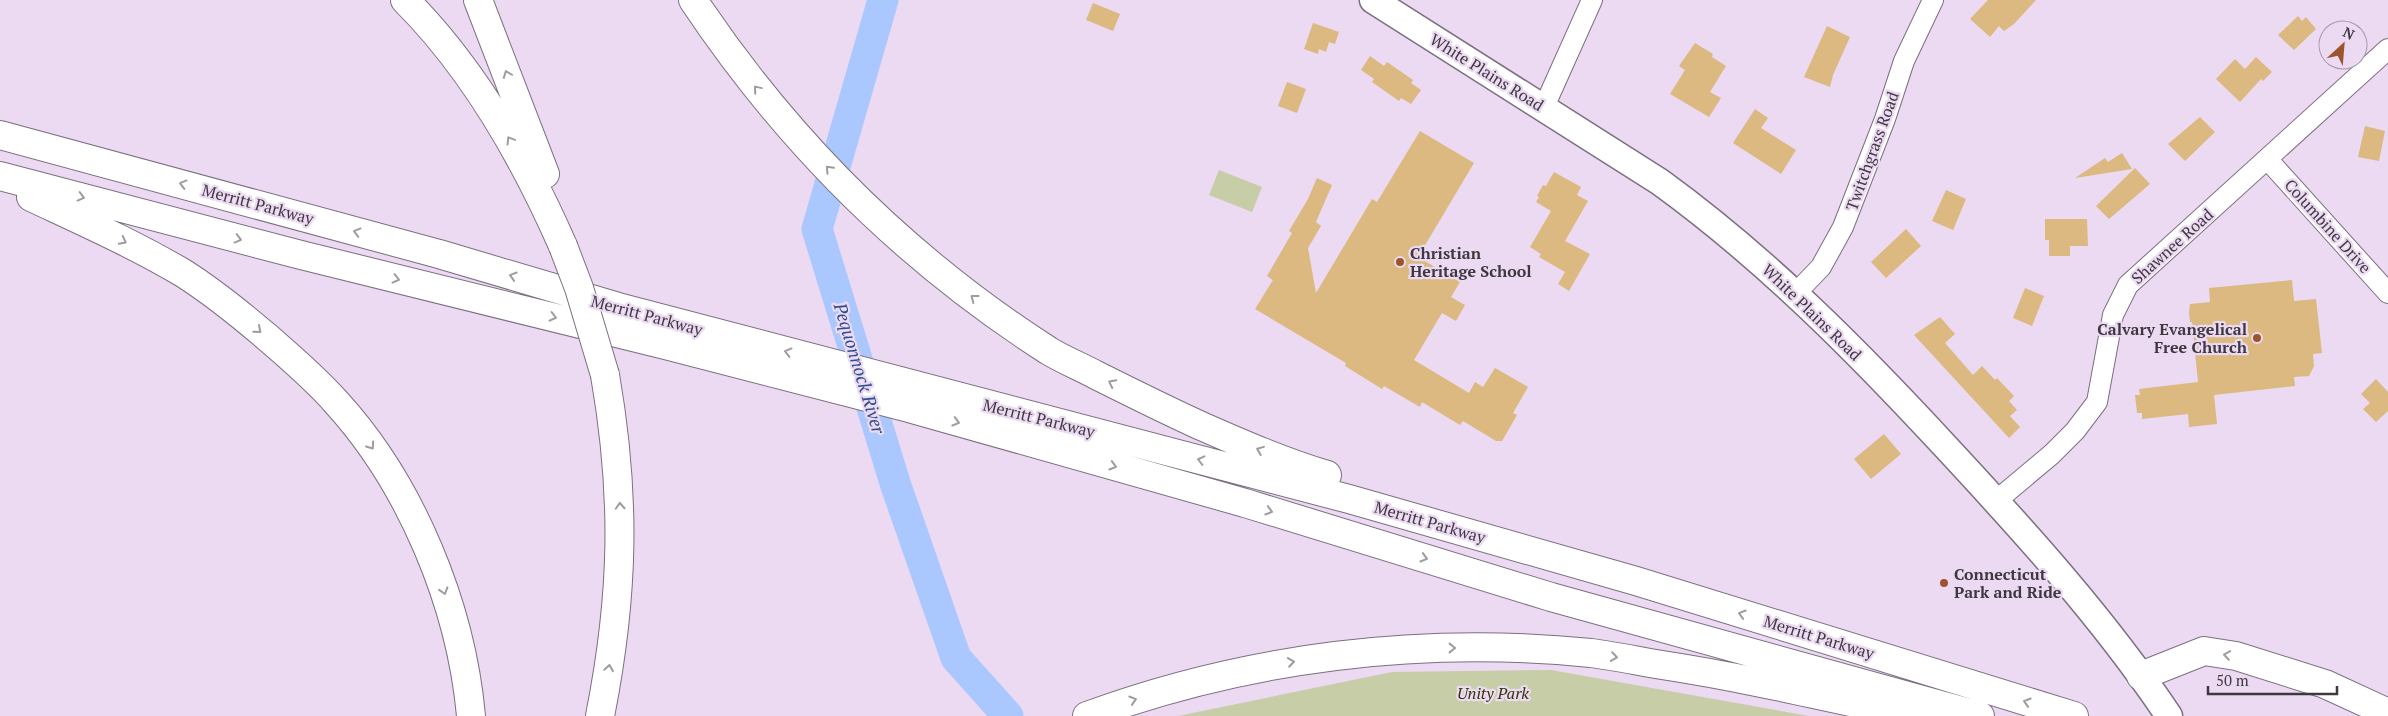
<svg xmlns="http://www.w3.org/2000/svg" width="2388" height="716" font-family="'PT Serif',serif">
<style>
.park{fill:#c7cda7}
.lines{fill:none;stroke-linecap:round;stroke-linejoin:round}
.river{stroke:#abc8fe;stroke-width:31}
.building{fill:#dbb981}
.minor-casing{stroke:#7d6e82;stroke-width:22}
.major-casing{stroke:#7d6e82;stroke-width:29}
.highway-casing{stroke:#7d6e82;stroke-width:30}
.minor{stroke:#fff;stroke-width:20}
.major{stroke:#fff;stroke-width:26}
.highway{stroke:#fff;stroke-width:28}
.highway-bridge-casing{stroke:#7d6e82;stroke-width:30;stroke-linecap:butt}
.highway-bridge{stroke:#fff;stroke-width:28}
.oneway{stroke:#9f9ca0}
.poi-dot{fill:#9b542c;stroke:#ebdaf1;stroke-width:2}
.labels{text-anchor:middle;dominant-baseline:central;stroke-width:4.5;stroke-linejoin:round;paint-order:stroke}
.street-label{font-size:16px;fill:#3f3841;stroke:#ebdaf1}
.poi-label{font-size:16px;font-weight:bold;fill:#3f3841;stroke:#ebdaf1;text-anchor:start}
.park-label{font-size:16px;font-style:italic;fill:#323605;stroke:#ebdaf1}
.water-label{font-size:18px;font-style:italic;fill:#2d4d8d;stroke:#ebdaf1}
</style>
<rect width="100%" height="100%" fill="#ebdaf1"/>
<!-- park -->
<path class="park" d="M1219 170 1262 187 1252 212 1209 195Z
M1551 670 1809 716H1178L1392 672Z"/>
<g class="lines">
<!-- river -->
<path class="river" d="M883 0 817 229 896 486 956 658 1008 716"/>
</g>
<!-- building -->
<path class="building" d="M1988 0H2036L2014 24 2004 31 1999 26 1990 37 1970 19Z
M1093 3 1120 14 1113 31 1086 20Z
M2298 16 2302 21 2306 17 2316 29 2294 50 2278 35Z
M1313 23 1339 32 1335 44 1329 42 1326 52 1319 49 1318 54 1304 49Z
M1827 26 1850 37 1833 75 1830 87 1804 77Z
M1695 43 1713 54 1712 57 1726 66 1710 92 1721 98 1709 117 1670 94 1685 70 1679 66Z
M1370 56 1384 66 1387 62 1413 80 1411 83 1421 90 1411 104 1401 98 1399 101 1379 87 1372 82 1374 79 1361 70Z
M2256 57 2272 72 2263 81 2261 79 2240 102 2216 79 2235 59 2245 69Z
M1287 82 1306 89 1297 113 1278 106Z
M1755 109 1768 118 1761 128 1796 150 1781 174 1733 143Z
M2200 117 2215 132 2185 161 2168 144Z
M2365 126 2385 131 2379 161 2358 157Z
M1420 131 1474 163 1418 257 1460 282 1451 297 1465 305 1456 321 1442 313 1414 360 1469 393 1475 382 1483 387 1495 368 1528 387 1513 413 1517 415 1502 441H1496L1463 421 1460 425 1422 402 1420 407 1384 386 1382 389 1345 366 1346 363 1255 309 1273 280 1267 276 1292 233 1289 231 1308 199 1317 178 1332 185 1316 222 1321 226 1308 248 1316 293 1372 199 1377 202Z
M2122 153 2132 169 2075 178 2105 158 2108 162Z
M2135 168 2150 184 2109 219 2096 206Z
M1554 172 1581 187 1577 195 1588 201 1565 241 1590 254 1569 291 1558 284 1565 272 1539 257 1541 254 1530 247 1551 211 1536 202 1539 197 1537 196 1543 185 1546 186Z
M1946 190 1966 199 1953 230 1932 221Z
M2045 219H2087L2088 246H2070V256H2049V240H2045Z
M1906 229 1921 246 1886 278 1871 262Z
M2292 280 2294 301 2316 299 2322 353 2313 354 2314 366 2309 376 2294 377 2295 386 2214 395 2217 424 2189 427 2188 414 2142 419V413H2137L2135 395H2140L2139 389 2198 382 2192 322H2190L2189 313 2190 304 2210 302 2209 288Z
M2025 288 2044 296 2032 326 2013 318Z
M1940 317 1955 334 1945 343 1973 375 1982 366 1995 380 1997 378 2014 396 2009 401 2017 410 2010 416 2020 427 2009 438 1914 335Z
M2376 379 2388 392V411L2376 422 2363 409 2370 403 2361 394Z
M1884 434 1901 454 1871 479 1854 459Z"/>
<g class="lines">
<!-- minor casing -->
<g class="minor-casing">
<path id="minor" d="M1544 107 1592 0
M2268 160 2388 293
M1796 293 1821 267 1843 227 1885 119 1904 61 1933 0
M1996 501 2052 454 2075 431 2097 402 2113 315 2128 285 2388 49"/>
</g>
<!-- major casing -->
<g class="major-casing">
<path id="major" d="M1373 0 1660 182C1766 259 1857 351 1945 446 2025 532 2104 619 2169 716"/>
</g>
<!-- highway casing -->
<g class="highway-casing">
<path id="highway" d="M405 0C474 69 524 157 563 246
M478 0 545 174
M693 0C787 141 907 260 1049 351 1064 360 1081 367 1096 375 1130 392 1164 409 1199 425 1240 443 1283 462 1327 475
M0 135 439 254 618 307 1349 499 1636 581 2074 716
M0 176 301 255 665 345 909 408 1245 503 1551 597 1980 716
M31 197C82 221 134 244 183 273 213 292 240 314 267 337 291 358 315 378 336 402 411 484 461 605 471 716
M2141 676 2204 651 2236 656 2325 684 2388 713
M600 716C624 595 626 496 605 375
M1087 716C1248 657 1420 636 1591 653 1614 656 1638 661 1662 665 1747 678 1831 698 1915 716"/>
</g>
<!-- minor -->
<use href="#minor" class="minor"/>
<!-- major -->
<use href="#major" class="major"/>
<!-- highway -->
<use href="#highway" class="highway"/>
<!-- highway-bridge casing -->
<g class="highway-bridge-casing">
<path id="highway-bridge" d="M563 246 579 288 605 375"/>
</g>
<!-- highway-bridge -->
<use href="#highway-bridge" class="highway-bridge"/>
</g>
<!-- one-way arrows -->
<defs><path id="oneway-chevron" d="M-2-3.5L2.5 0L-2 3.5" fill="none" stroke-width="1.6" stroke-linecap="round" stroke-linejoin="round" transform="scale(1.25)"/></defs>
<g class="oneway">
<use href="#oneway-chevron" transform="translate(507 74) rotate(-111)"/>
<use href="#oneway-chevron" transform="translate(757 89) rotate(-130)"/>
<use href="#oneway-chevron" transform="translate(510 140) rotate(-121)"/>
<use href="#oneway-chevron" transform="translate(829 169) rotate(-133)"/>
<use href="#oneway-chevron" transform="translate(183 184) rotate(-165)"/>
<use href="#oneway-chevron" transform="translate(81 197) rotate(15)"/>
<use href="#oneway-chevron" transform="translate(357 232) rotate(-165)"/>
<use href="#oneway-chevron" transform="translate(238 239) rotate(15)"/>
<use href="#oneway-chevron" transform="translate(123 241) rotate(27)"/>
<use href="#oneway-chevron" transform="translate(513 276) rotate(-163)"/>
<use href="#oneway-chevron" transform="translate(396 279) rotate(14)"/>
<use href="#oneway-chevron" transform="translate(974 298) rotate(-143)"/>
<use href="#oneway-chevron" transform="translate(553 317) rotate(14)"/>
<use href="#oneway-chevron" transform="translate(258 330) rotate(41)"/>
<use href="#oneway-chevron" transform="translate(788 352) rotate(-165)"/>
<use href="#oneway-chevron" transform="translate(1112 383) rotate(-153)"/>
<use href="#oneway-chevron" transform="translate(956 422) rotate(16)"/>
<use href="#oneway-chevron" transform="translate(371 446) rotate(54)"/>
<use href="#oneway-chevron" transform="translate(1260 450) rotate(-158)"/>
<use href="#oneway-chevron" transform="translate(1201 460) rotate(-166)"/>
<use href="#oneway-chevron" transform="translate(1113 466) rotate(16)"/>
<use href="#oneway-chevron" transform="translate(620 506) rotate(-93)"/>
<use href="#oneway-chevron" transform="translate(1269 511) rotate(17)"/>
<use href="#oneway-chevron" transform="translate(1424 558) rotate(17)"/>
<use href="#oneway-chevron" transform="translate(444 591) rotate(73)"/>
<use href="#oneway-chevron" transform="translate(1742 614) rotate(-163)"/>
<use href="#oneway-chevron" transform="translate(1452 648)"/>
<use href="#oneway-chevron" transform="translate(2227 655) rotate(-171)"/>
<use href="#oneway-chevron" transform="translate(1614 657) rotate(9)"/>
<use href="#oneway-chevron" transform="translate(1291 662) rotate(-8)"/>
<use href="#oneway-chevron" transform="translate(609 668) rotate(-81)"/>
<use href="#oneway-chevron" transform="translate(1133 700) rotate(-17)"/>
<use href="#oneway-chevron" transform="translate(2027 702) rotate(-163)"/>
</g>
<!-- markers -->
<g class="poi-dot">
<circle cx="1400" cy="262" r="5"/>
<circle cx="2257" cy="338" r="5"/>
<circle cx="1944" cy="583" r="5"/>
</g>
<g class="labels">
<!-- street labels -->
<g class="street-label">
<text transform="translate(1487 72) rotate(32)">White Plains Road</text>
<text transform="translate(1872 151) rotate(-70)">Twitchgrass Road</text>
<text transform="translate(258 204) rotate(15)">Merritt Parkway</text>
<text transform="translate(2328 226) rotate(48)">Columbine Drive</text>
<text transform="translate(2172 246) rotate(-42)">Shawnee Road</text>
<text transform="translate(1812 312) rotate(44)">White Plains Road</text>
<text transform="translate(647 315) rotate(15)">Merritt Parkway</text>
<text transform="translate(1039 418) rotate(14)">Merritt Parkway</text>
<text transform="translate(1430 522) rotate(16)">Merritt Parkway</text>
<text transform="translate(1819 637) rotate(17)">Merritt Parkway</text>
</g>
<!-- poi labels -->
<g class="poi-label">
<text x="1410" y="253">Christian<tspan x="1410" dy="18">Heritage School</tspan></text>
<text x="2247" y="329" text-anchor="end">Calvary Evangelical<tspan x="2247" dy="18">Free Church</tspan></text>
<text x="1954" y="574">Connecticut<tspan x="1954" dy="18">Park and Ride</tspan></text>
</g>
<!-- park labels -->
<g class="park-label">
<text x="1493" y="693">Unity Park</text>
</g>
<!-- water labels -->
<g class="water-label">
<text transform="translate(860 368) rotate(73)">Pequonnock River</text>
</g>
</g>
<!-- north arrow -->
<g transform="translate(2343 45) rotate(26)"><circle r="24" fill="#ebdaf1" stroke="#a699ab"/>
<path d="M0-4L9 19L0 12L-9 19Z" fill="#9b542c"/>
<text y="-8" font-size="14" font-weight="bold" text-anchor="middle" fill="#3f3841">N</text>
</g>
<!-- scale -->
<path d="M2208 686v8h129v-8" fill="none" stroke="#3f3841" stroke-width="2.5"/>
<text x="2216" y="686" font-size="15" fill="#3f3841" stroke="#ebdaf1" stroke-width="4" paint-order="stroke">50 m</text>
</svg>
